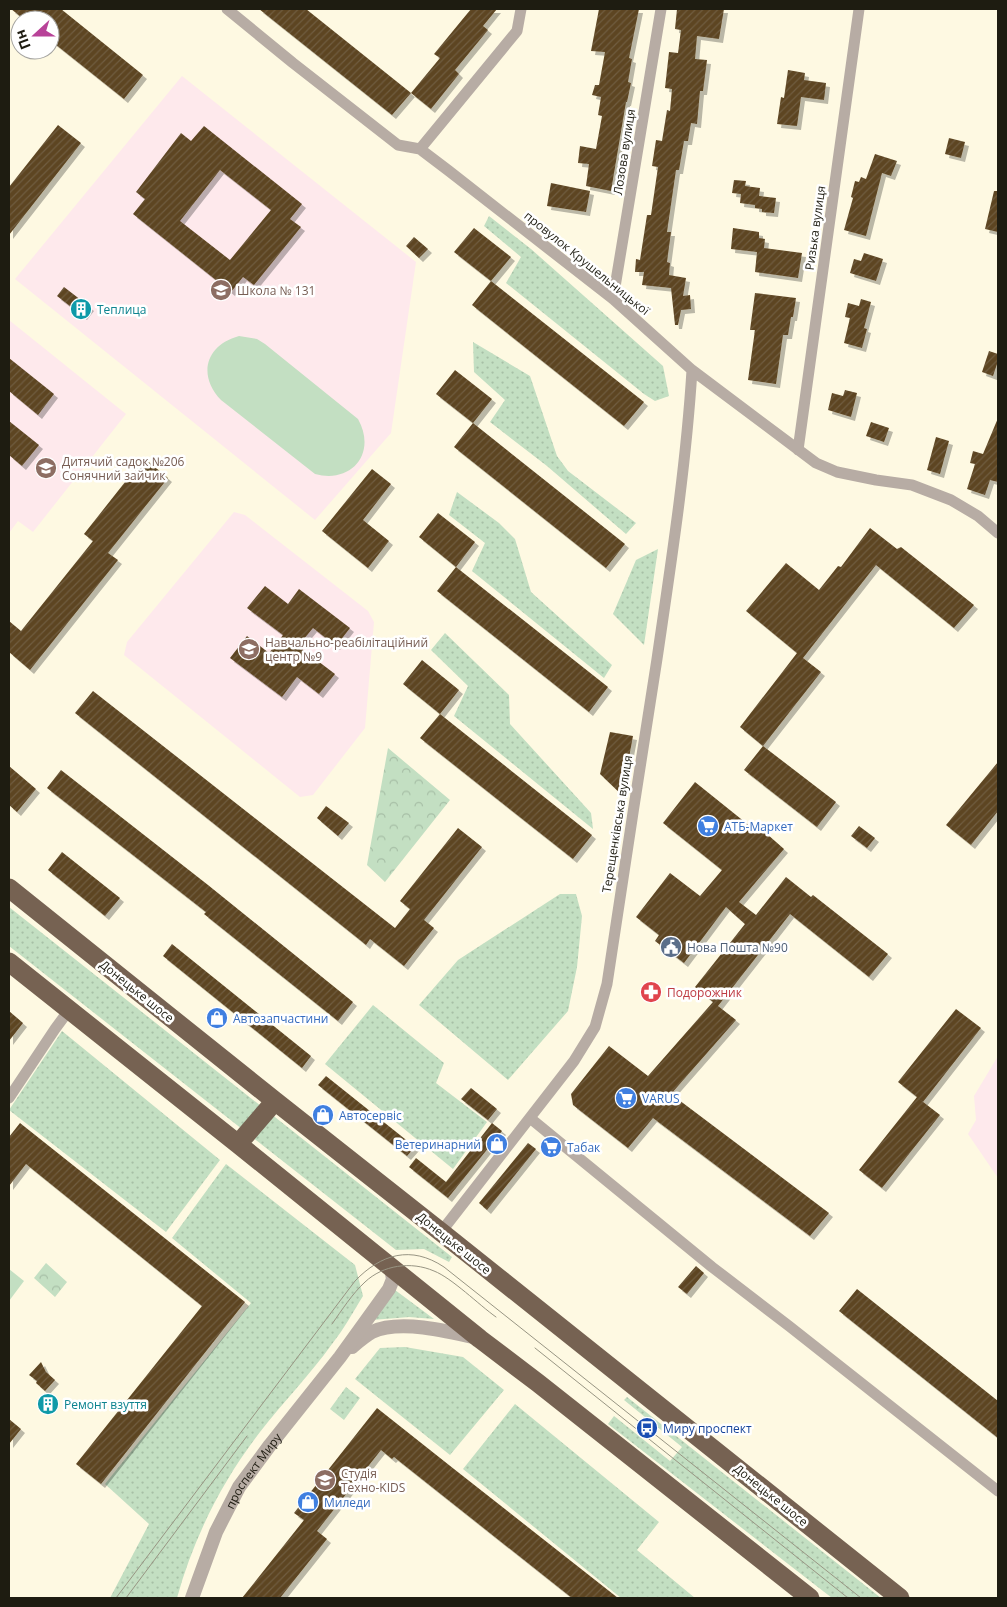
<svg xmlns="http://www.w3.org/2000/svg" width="1007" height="1607" font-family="'Open Sans',sans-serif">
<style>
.education{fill:#fee9ec}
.grass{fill:url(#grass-dots)}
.park{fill:url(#park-crowns)}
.garden{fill:#c3dfc2}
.building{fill:url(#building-hatch);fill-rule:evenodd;filter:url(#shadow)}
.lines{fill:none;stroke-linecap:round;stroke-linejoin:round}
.minor{stroke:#b7aca4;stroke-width:11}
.tertiary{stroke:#b7aca4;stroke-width:14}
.trunk{stroke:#766252;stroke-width:19}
.tram{stroke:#989583;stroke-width:1}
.labels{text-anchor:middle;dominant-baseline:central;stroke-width:5;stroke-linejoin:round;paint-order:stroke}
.street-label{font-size:12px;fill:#1e1c11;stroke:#fff}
.education-label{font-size:12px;fill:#785e54;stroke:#fff;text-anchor:start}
.culture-label{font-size:12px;fill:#0d838f;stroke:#fff;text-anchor:start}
.shop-label{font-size:12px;fill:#366cbe;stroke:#fff;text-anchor:start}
.service-label{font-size:12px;fill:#4e5e75;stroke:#fff;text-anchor:start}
.health-label{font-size:12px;fill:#be3a42;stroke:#fff;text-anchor:start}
.transit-label{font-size:12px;fill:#164399;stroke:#fff;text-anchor:start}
</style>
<defs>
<pattern id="grass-dots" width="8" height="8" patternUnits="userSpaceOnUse" patternTransform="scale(1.25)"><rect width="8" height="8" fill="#c3dfc2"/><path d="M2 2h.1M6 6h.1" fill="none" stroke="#a7bfa6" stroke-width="1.8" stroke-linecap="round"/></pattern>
<pattern id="park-crowns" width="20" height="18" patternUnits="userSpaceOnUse" patternTransform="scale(1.25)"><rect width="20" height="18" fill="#c3dfc2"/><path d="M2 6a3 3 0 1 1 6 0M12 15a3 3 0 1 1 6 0" fill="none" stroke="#a7bfa6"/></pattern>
<pattern id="building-hatch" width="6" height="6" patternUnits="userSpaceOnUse" patternTransform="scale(1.25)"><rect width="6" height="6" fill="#5d4522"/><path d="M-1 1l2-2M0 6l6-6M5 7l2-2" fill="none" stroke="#705d40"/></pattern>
<filter id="shadow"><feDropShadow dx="4" dy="4" stdDeviation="0" flood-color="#0004"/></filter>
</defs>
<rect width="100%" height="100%" fill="#fef9e2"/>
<!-- education -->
<path class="education" d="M182 76 416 262 391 433 315 520 15 279Z
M9 320 126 414 33 532 18 521 9 533Z
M234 512 245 515 368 611 374 622 365 728 313 795 300 797 124 655 127 642Z
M998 1056V1178L968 1134 976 1120 974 1096Z"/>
<!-- grass -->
<path class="grass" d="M489 216 531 249 663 366 669 396 655 401 644 394 506 283 521 257 484 226Z
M473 342 530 376 557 456 568 471 636 523 626 534 547 466 490 422 505 400 474 372Z
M457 492 499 523 515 539 531 592 612 665 604 678 472 571 485 543 449 515Z
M658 549 644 645 613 614 636 560Z
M445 633 509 695 510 724 591 813 593 829 454 716 468 686 431 650Z
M560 894H576L582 916 577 967 568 1011 508 1080 419 1005 458 960Z
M9 907 452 1257 449 1262 424 1249 396 1250 9 946Z
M373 1005 444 1063 436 1083 487 1122 453 1169 325 1064Z
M62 1031 220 1160 166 1232 9 1110Z
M226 1164 355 1265 363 1296C353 1312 344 1329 332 1344 310 1375 283 1402 260 1432 222 1481 193 1539 177 1598H110L149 1524 105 1484 251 1303 172 1238Z
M395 1290 434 1319 409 1317 372 1320Z
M405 1347 463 1357 504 1390 450 1455 355 1379 380 1348Z
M346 1387 360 1398 344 1420 330 1409Z
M627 1397 881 1598H832L608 1424 614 1416 670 1461 682 1447 624 1400Z
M515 1404 659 1522 637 1550 695 1598H621L463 1469Z"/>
<!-- park -->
<path class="park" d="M388 748 450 800 385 882 367 865Z
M46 1263 67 1282 55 1297 34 1278Z"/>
<!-- garden -->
<path class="garden" d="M239 336 257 339 265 344 358 419C377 453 352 484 315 474L221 400C197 375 206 345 239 336Z
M9 1269 24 1281 9 1301Z"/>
<!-- building -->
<path class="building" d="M11 9H61L143 75 124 99 50 40V20H25Z
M259 9H306L411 93 392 115Z
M471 9H497L483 26 488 30 455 70 459 74 431 109 411 93 440 58 434 54Z
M599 9H639L629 58 632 59 628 82 631 83 627 102H626L611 191 586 186 589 164 578 163 580 146 596 149 602 116 598 115 601 97 592 95 595 85H599L605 52 591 51Z
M677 9H724L719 39 697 36 695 59 707 60 703 91H700L697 124 691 123 688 141H684L679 170H676L667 232H671L667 262 670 263 669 275 686 278 683 296 690 295 691 309 681 310 678 325H675L671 288 642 285 644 272H635L636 259 640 260 647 215H651L658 167 652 166 656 140 662 141 667 110 670 111 672 89 665 88 669 52 678 53 681 30 675 29Z
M788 70 805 73 804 80 826 83 824 100 801 97 797 126 777 124 781 97 784 98Z
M58 125 81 143 9 235V187Z
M204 126 302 204 290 219 301 227 280 253 254 285 243 277 231 292 133 214 145 199 136 192 181 133 191 141ZM220 170 271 210 230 260 180 221Z
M949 138 965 142 961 158 945 154Z
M875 154 897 161 891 176 882 173 866 236 844 230 853 198 851 197 855 181 859 182 861 177 866 179Z
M734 180 746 181 745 186 760 188 759 196 776 198 774 213 762 212V209L755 208V205L740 203 741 194 732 193Z
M551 183 590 191 586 212 547 206Z
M994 191H998V232L985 229Z
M474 228 511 257 491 281 454 252Z
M733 228 759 232V238L765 239 764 248 802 253 798 278 755 272 757 252 731 249Z
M414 237 428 249 419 258 406 246Z
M864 253 883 259 876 281 850 273 854 259 861 261Z
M491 281 644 402 624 426 472 305Z
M64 287 90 307 83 316 57 296Z
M755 293 796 298 793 317H791L788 335H783L776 384 748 380 755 330H750Z
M861 299 871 302 864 328 867 329 862 348 844 343 850 318 845 317 848 303 859 306Z
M989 351 998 354V361L993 376 982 372Z
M9 358 54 394 38 415 9 391Z
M455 370 492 399 473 423 436 394Z
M845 390 857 393 851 417 828 410 832 393 843 396Z
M998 418V482L990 480 985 495 967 489 975 464 970 463 973 451 983 454Z
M9 421 39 445 22 466 9 455Z
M871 422 889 428 884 442 866 436Z
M473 423 625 544 606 568 454 447Z
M936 437 949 441 940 474 927 470Z
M144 458 168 478 108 553 118 560 30 670 9 652V621L21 631 93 541 84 534Z
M372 469 391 484 363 520 389 541 368 568 322 531Z
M438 513 475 542 456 567 419 537Z
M870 528 897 549 901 547 974 605 954 628 876 565 803 658 821 672 763 746 740 727 797 653 746 611 786 563 819 590 838 566 841 567Z
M456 567 608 687 589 712 437 591Z
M265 586 288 604 299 589 350 628 336 646 313 628 298 646 335 674 319 694 297 677 282 697 230 658 247 636 269 653 283 635 247 608Z
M422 660 459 690 440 714 403 684Z
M93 691 395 928 410 909 400 901 458 828 482 847 424 920 434 928 404 966 370 939 366 945 360 940 75 713Z
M440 714 592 835 573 859 420 738Z
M610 732 633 736 622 795 600 774Z
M763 746 836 802 817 827 744 770Z
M998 762V811L971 845 946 825Z
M9 766 36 789 17 812 9 805Z
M61 770 208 885 353 1002 338 1021 204 914 206 912 47 788Z
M695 782 756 831 759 827 784 849 739 902 756 915 786 877 811 897 813 895 888 954 869 977 790 914 718 1006 736 1020 671 1094 829 1213 810 1236 653 1118 628 1148 573 1105 571 1094 609 1046 648 1076 713 1002 695 987 745 924 726 907 684 963 655 941 659 935 636 917 670 873 700 896 722 870 663 823Z
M326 806 349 823 338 836 317 818Z
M859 826 875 838 867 848 851 836Z
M62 852 120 898 105 916 48 870Z
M172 944 311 1056 302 1068 163 956Z
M956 1009 981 1028 923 1102 918 1098 940 1115 882 1188 859 1170 917 1097 898 1082Z
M9 1011 23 1023 9 1041Z
M326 1076 415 1147 407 1156 318 1085Z
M471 1088 497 1109 488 1120 461 1099Z
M20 1123 245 1302 101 1484 76 1464 202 1306 26 1164 9 1186V1137Z
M492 1123 502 1131 448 1198 409 1167 416 1158 446 1182Z
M528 1143 536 1149 487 1210 479 1203Z
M696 1266 704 1273 687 1294 678 1287Z
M857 1289 998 1401V1438L839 1311Z
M41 1362 46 1372 55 1380 45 1391 36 1383 37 1381 29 1375Z
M377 1408 454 1469 618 1598H572L394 1457 392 1459 381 1450 317 1531 327 1539 280 1598H242L304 1520 294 1513Z
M9 1419 21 1429 9 1444Z"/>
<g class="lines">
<!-- minor -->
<path class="minor" d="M227 9 293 63 398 145 420 149 449 171 613 299 692 370 816 463 837 472 876 480 912 485 951 500 978 516 998 533
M420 149 517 31 521 9
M613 299 661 9
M798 450 859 9
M9 1098 55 1029 69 1010
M530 1118 712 1267 789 1326 998 1491
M441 1232 574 1061 595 1027 607 984C623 876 640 767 657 659 671 563 686 467 692 370"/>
<!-- tertiary -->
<g class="tertiary">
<path d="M352 1347C358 1342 365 1336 372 1332 399 1319 448 1331 477 1338"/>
<path id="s1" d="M192 1598 216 1532 239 1487 270 1445 340 1357 389 1289 393 1279 391 1268"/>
</g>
<!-- trunk -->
<path class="trunk" d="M9 888 275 1101 441 1232 900 1598
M9 962 238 1144 480 1339 538 1383 810 1598
M238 1144 275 1101"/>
<!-- tram -->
<path class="tram" d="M332 1324C342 1310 352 1294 365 1282 383 1265 411 1261 434 1271 452 1278 479 1305 496 1317
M535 1348 848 1598
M116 1598 355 1281C381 1254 411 1245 444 1267L861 1598
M126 1598 247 1436"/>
</g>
<!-- icons -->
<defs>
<g id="school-disc" transform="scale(1.125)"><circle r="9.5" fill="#8d6e63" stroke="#fff"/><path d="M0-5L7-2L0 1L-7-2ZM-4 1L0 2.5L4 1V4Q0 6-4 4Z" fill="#fff"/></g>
<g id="building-disc" transform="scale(1.125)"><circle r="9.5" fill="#0f9aa8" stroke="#fff"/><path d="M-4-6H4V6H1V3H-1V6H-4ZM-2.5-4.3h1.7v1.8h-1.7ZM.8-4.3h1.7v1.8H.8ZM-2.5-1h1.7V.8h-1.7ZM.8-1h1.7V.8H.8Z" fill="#fff"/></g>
<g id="supermarket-disc" transform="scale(1.125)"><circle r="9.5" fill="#3f7fe0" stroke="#fff"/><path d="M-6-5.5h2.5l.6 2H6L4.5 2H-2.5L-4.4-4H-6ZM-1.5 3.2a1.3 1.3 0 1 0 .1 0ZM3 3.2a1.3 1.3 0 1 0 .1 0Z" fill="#fff"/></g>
<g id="civic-disc" transform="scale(1.125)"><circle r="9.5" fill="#5c6f8a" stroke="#fff"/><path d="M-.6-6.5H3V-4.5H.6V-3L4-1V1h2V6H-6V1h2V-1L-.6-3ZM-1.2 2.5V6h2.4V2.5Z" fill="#fff"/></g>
<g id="pharmacy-disc" transform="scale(1.125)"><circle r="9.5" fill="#e0444e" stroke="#fff"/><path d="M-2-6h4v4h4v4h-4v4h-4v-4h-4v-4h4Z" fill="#fff"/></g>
<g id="shop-disc" transform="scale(1.125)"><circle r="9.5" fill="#3f7fe0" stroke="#fff"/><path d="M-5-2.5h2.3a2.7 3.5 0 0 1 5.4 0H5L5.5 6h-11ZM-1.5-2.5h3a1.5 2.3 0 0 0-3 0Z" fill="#fff"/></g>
<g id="bus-disc" transform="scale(1.125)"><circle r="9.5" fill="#1a4fb4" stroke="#fff"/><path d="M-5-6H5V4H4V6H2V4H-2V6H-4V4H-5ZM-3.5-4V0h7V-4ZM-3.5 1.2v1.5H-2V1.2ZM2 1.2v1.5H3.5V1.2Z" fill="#fff"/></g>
</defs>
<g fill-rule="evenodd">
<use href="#school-disc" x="221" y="290"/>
<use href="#building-disc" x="81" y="309"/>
<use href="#school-disc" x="46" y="468"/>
<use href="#school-disc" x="249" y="649"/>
<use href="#supermarket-disc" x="708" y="826"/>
<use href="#civic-disc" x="671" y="947"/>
<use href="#pharmacy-disc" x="651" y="992"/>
<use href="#shop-disc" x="217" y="1018"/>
<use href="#supermarket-disc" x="626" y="1098"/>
<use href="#shop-disc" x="323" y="1115"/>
<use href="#shop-disc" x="497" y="1144"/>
<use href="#supermarket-disc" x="551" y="1147"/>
<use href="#building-disc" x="48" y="1404"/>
<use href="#bus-disc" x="647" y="1428"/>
<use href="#school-disc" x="325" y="1480"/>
<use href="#shop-disc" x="308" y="1502"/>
</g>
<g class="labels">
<!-- street labels -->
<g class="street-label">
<text transform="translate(624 152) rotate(-81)">Лозова вулиця</text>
<text transform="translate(815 228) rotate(-82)">Ризька вулиця</text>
<text transform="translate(587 263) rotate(39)">провулок Крушельницької</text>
<text transform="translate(617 824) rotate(-81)">Терещенківська вулиця</text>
<text transform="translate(137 991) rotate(39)">Донецьке шосе</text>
<text transform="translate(454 1243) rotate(39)">Донецьке шосе</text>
<text stroke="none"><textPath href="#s1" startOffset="142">проспект Миру</textPath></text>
<text transform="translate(771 1495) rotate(39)">Донецьке шосе</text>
</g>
<!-- education labels -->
<g class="education-label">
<text x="237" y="290">Школа № 131</text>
<text x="62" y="461">Дитячий садок №206<tspan x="62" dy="14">Сонячний зайчик</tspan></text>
<text x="265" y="642">Навчально-реабілітаційний<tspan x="265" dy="14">центр №9</tspan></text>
<text x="341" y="1473">Студія<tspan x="341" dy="14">Техно-KIDS</tspan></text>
</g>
<!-- culture labels -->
<g class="culture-label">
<text x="97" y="309">Теплица</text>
<text x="64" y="1404">Ремонт взуття</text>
</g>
<!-- shop labels -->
<g class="shop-label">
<text x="724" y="826">АТБ-Маркет</text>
<text x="233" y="1018">Автозапчастини</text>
<text x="642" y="1098">VARUS</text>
<text x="339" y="1115">Автосервіс</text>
<text x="481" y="1144" text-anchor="end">Ветеринарний</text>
<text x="567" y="1147">Табак</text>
<text x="324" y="1502">Миледи</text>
</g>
<!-- service labels -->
<g class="service-label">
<text x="687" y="947">Нова Пошта №90</text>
</g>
<!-- health labels -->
<g class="health-label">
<text x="667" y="992">Подорожник</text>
</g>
<!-- transit labels -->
<g class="transit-label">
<text x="663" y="1428">Миру проспект</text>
</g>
</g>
<!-- border -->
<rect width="1007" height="1607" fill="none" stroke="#1e1c11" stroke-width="20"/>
<!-- north arrow -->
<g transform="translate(35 35) rotate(249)"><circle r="24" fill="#ffffff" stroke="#a5a4a0"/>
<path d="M0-4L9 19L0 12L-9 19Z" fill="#b84298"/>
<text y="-8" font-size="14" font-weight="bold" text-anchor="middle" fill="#1e1c11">Пн</text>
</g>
</svg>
